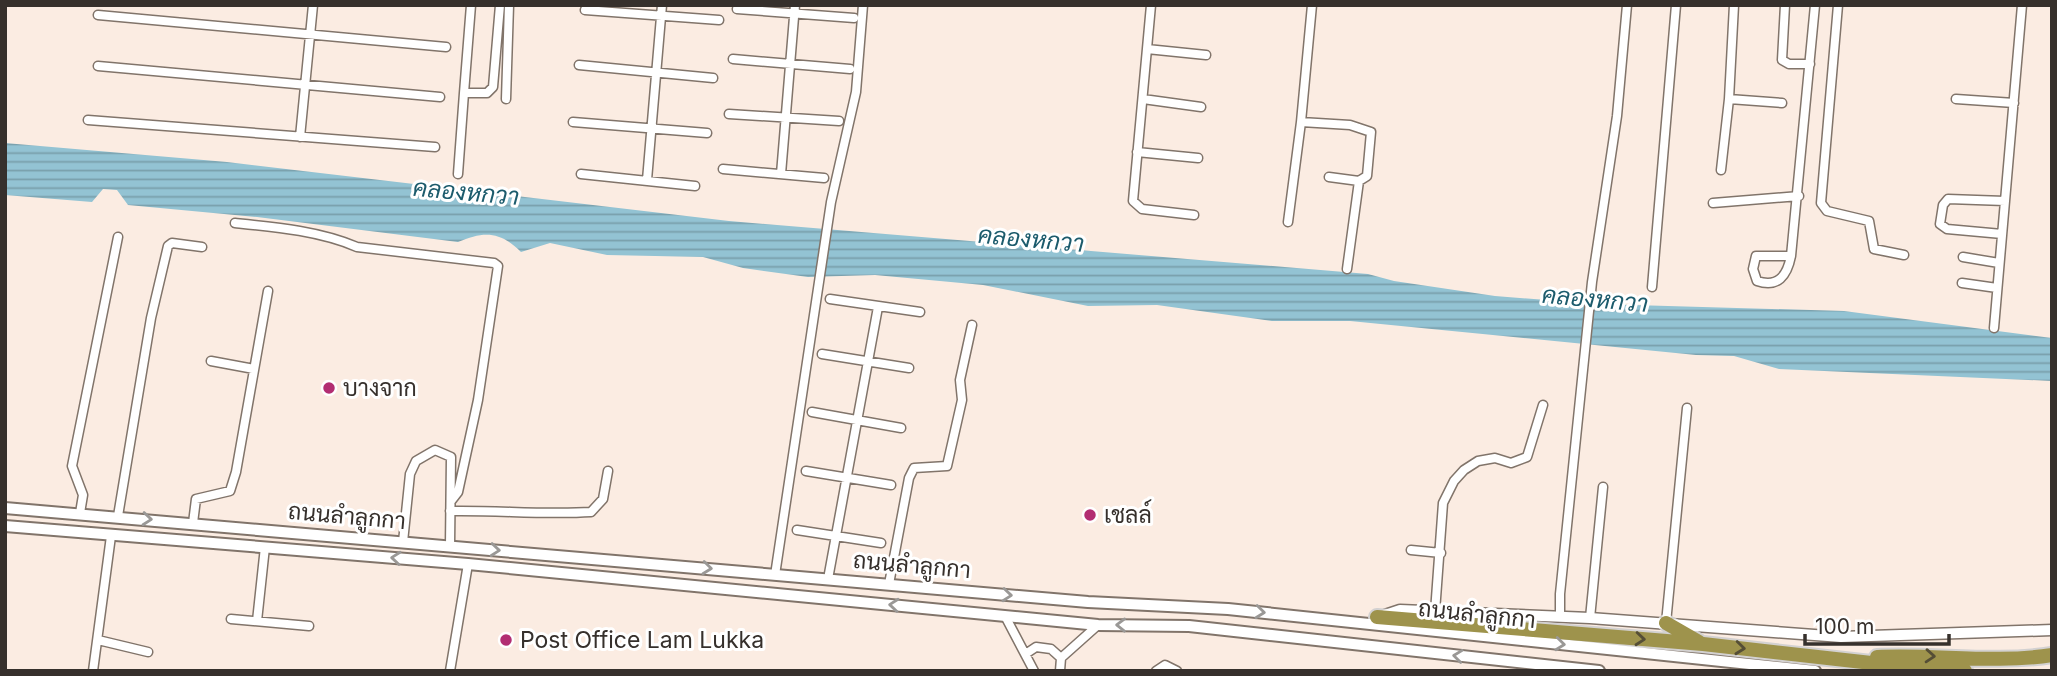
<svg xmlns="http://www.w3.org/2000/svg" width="2057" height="676" font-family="Inter,Sarabun,sans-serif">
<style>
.water{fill:url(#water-rules)}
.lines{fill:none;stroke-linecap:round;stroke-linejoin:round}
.minor-casing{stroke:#81746a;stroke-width:11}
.tertiary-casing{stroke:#81746a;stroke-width:13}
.secondary-casing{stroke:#81746a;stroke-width:14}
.motorway-casing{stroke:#d3d1d1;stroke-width:18}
.minor{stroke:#fff;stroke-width:8}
.tertiary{stroke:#fff;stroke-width:10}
.secondary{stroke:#fff;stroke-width:10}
.motorway{stroke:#9e934c;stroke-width:14}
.oneway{stroke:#9a9896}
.oneway2{stroke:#554e36}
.poi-dot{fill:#b22d72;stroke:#fff;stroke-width:2.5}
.labels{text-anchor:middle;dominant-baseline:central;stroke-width:6;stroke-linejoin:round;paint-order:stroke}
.poi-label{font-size:23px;fill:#36302c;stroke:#fff;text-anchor:start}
.street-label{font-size:23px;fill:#36302c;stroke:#fff}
.water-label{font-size:24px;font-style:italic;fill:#1c5b6c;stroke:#fff}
</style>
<defs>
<pattern id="water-rules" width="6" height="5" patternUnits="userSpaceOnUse" patternTransform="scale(1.75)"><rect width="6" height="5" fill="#93c3d3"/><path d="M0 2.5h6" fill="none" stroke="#799fab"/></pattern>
</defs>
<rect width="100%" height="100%" fill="#fbece2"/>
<!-- water -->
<path class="water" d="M5 143 227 162 729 221 1368 274 1394 281 1495 296 1599 304 1844 311 2052 338V381L1779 369 1734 356 1696 355 1350 321H1272L1157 305 1088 306 983 285 875 275 808 277 743 268 703 257 607 255 550 243 521 252C500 231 484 231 458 242L257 217 128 205 117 190 103 189 92 202 5 195Z"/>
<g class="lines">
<!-- minor casing -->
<g class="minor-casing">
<path id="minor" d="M1151 5 1133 201 1142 209 1194 215
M1312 5 1301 122 1350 125 1371 132 1367 176 1359 181 1347 269
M1785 5 1782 60 1789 64H1810
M1838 5 1821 203 1827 211 1869 221 1874 249 1904 255
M737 9 854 18
M585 10 719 20
M98 15 446 47
M1147 49 1206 55
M733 59 850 69
M579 65 713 78
M98 66 440 97
M464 93 471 5
M506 99 509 5
M1143 99 1201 107
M1729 99 1782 103
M1956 99 2014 103
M729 114 839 121
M88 120 435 147
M573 122 707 133
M300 137 313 5
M1137 152 1198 158
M723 169 824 178
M1721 170 1729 99 1734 5
M458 174 464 93H487L493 87 500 5
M581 174 695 186
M781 174 795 5
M1329 177 1359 181
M647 180 662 5
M1713 203 1799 196
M1288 222 1301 122
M235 223C275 227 320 231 357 247L494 263 498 266 478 400 458 492 451 501
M2002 234 1947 229 1940 224 1943 205 1948 199 2005 201
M1791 256H1756L1753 269 1757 281C1778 288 1787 276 1791 256L1815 5
M1963 257 1999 263
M1962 283 1997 288
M1652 287 1676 5
M830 299 920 312
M1994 328 2022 5
M822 354 909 368
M211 361 254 369
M812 412 901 428
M806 471 891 485
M450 511C498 510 544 515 591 512L603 499 608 471
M80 513 83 495 72 466 118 237
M118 516 151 318 168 246 172 243 202 247
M193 523 196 499 230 491 236 472 268 291
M797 530 881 543
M403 542 410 474 416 461 435 450 451 457 450 546
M1411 550 1441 553
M775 575 831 202 856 92 863 5
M828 579 878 307
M889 584 909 478 914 468 947 466 962 400 960 380 972 325
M1435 612 1443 503 1454 481 1464 470 1478 461 1495 458 1511 463 1527 457 1543 405
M1005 616 1034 671
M1560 616V594L1592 282 1617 116 1627 5
M1590 618 1603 487
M231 619 309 626
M257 621 265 547
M1666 623 1687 408
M98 640 148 652
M1027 653 1036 647 1051 649 1061 658
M93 671 111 536
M450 671 468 564
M1060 671 1061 658 1098 625
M1156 671 1165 665 1177 671"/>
</g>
<!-- tertiary casing -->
<g class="tertiary-casing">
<path id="tertiary" d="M1385 615 1400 610 1590 618 1841 637 2052 630"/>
</g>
<!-- secondary casing -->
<g class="secondary-casing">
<path id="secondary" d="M5 508 1088 602 1228 609 1815 671
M5 526 468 564 1098 625 1189 626 1599 671"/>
</g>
<!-- motorway casing -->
<g class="motorway-casing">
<path id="motorway" d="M1377 617 1703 644 1916 668 1965 671
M1666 623 1699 642
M1877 657C1935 654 1994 664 2052 655"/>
</g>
<!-- minor -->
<use href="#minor" class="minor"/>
<!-- tertiary -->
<use href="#tertiary" class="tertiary"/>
<!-- secondary -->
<use href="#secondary" class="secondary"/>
<!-- motorway -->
<use href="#motorway" class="motorway"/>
</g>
<!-- one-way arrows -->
<defs><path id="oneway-chevron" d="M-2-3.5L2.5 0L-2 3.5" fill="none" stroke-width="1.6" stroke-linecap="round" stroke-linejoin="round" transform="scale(1.75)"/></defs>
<g class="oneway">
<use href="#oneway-chevron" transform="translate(147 519) rotate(5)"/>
<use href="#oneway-chevron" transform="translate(495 550) rotate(5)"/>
<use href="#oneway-chevron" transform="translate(396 558) rotate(-175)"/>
<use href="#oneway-chevron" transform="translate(707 568) rotate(6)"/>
<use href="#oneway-chevron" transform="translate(1007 595) rotate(5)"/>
<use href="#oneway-chevron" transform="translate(894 605) rotate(-175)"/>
<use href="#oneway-chevron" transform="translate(1260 612) rotate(6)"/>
<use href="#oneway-chevron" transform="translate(1121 625) rotate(-179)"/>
<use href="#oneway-chevron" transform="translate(1560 644) rotate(6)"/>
<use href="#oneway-chevron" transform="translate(1458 656) rotate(-173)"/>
</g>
<g class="oneway2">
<use href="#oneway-chevron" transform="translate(1640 639) rotate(5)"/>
<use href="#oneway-chevron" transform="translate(1740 648) rotate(6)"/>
<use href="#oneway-chevron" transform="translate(1930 656) rotate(4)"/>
</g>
<!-- markers -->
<g class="poi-dot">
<circle cx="329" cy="388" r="7"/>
<circle cx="1090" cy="515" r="7"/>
<circle cx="506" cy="640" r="7"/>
</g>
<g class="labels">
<!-- poi labels -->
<g class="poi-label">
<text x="343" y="388">บางจาก</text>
<text x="1104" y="515">เชลล์</text>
<text x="520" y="640">Post Office Lam Lukka</text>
</g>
<!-- street labels -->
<g class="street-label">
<text transform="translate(347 516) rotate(5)">ถนนลำลูกกา</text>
<text transform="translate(912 565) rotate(5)">ถนนลำลูกกา</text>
<text transform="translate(1477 614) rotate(6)">ถนนลำลูกกา</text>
</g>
<!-- water labels -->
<g class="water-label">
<text transform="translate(466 192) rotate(5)">คลองหกวา</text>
<text transform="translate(1031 239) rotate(5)">คลองหกวา</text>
<text transform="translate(1595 299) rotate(5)">คลองหกวา</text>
</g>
</g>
<!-- border -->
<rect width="2057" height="676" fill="none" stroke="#36302c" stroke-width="14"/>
<!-- scale -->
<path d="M1805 634v10h144v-10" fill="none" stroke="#36302c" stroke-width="3.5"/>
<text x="1815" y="634" font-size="21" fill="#36302c" stroke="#ffffff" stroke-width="5" paint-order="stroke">100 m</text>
</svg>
